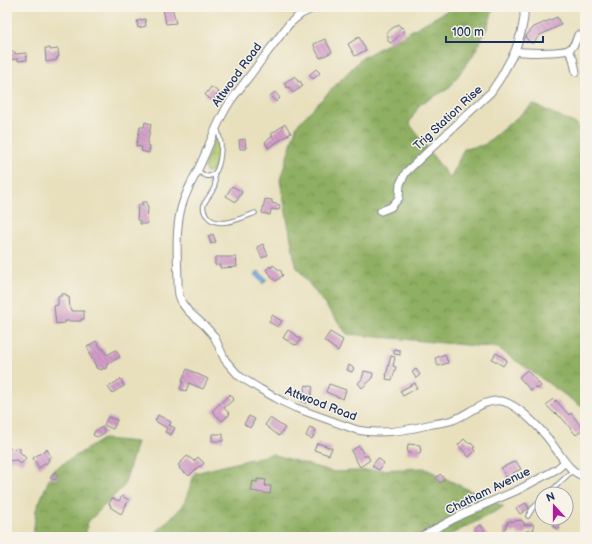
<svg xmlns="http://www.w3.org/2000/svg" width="592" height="544" font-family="'Balsamiq Sans',sans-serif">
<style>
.grass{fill:url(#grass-tufts);stroke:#687d67}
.forest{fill:url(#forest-crowns);stroke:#556f60}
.water{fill:url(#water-ripples);stroke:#3e6798}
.building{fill:url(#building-back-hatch)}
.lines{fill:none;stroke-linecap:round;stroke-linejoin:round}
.lane-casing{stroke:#82888e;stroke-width:5.5}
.street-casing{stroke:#82888e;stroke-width:9}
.lane{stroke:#fff;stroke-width:3.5}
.street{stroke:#fff;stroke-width:7}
.labels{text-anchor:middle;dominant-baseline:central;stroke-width:3;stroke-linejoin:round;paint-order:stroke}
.street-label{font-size:12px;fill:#1b2f5e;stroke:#f7f3e8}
</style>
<defs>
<pattern id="grass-tufts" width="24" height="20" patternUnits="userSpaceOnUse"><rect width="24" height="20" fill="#b4cb70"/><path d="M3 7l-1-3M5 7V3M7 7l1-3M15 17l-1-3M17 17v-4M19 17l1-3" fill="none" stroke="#92a55f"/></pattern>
<pattern id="forest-crowns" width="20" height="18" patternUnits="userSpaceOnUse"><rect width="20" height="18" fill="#8faf62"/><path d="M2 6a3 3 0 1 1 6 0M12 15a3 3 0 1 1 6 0" fill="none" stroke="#748f54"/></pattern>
<pattern id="water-ripples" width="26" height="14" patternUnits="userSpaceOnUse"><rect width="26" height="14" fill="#609fd2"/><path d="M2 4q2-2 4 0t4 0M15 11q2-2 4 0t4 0" fill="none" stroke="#4e82ae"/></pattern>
<pattern id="building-back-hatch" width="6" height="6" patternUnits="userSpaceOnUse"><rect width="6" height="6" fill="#d39dc8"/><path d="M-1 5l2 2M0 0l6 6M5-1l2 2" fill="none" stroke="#aa80a6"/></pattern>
</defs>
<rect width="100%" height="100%" fill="#f7f3e8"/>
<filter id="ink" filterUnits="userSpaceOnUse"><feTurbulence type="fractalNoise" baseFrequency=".025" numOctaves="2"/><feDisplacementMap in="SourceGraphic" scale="8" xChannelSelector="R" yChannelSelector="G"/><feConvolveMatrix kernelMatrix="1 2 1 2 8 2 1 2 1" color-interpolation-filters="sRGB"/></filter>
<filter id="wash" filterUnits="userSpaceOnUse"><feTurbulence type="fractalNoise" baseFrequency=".012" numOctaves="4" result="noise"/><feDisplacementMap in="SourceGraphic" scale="16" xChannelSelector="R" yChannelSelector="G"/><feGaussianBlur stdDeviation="0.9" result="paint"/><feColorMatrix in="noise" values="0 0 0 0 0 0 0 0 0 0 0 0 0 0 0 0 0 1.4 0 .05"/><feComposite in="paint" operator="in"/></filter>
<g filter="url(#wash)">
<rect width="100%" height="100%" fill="#e8e0bd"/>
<!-- grass -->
<path class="grass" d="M216 136C222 147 217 160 213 170L209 172 206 171 205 169V164Z"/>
<!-- forest -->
<path class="forest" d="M454 7H494L487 28 472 57 448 89 420 104 409 123 450 179 464 149 484 145 533 104 578 125 584 167 585 182V409L498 348 347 334 296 266 280 180 297 125 362 58Z
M103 439 137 442 124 486 88 522 85 537H33L36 510 53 470Z
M272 454 333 472 424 468 504 507 446 537H151L183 506 195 473Z"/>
<!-- water -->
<path class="water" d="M258 271 267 279 263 284 254 275Z"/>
<g id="blocks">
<!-- building -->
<path class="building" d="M167 7H172L176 23 166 24 163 9H167Z
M557 17 561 25 540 35 532 44 525 37 534 27Z
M145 19 146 26 138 28 137 21Z
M398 24 401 28 402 27 405 31 396 38V39L390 43 387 39 389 38 386 33Z
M359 37 366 50 355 56 348 44Z
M325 39 332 52 320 58 314 46V44Z
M45 48H50V50L58 49 59 57H57V60L46 62Z
M7 52H15V54L26 53 27 60 18 61V59L7 60Z
M316 69 320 73 313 79 309 75Z
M295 76 298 82 300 81 303 86 293 93 289 87 287 88 284 83Z
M211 87 219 92 213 101 205 95Z
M275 92 280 98 276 102 270 96Z
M145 122 151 124 147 146H150L149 153 141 151 142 147 136 146 140 127H144Z
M285 124 291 133 268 148 265 142 273 136 271 134Z
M245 139 246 149H240L239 140Z
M232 186 242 192 236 202 226 196Z
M265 199 272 200V203L280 205 279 210 271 209 270 215 262 213Z
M142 202H147V206H148L147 224H140V221L137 220 138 205H142Z
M213 234 216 242 211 244 208 236Z
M263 244 268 255 262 258 257 247Z
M215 257H236L237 267 220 268V265H215Z
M273 265 282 272 281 273 283 275 276 281 270 276 271 275 266 270 270 266 271 268Z
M61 294H66L67 297H69L70 310H72V311H84V319H81V321H65V323L56 324 54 306 58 305V296H62Z
M272 315 282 321 278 327 269 322Z
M288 330 301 339 297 345 295 344V345L283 338Z
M330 332 343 340 338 351 324 341Z
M96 341 102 349 103 348 107 355 116 350 120 357 107 364 106 369 103 368 102 370 96 368V366L89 354 91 353 87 347Z
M394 349 400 350V355L394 354Z
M496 353 507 360 503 366 492 359Z
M445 354 448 363 438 366 435 358Z
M391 356 395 357 393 366 396 367 392 380 386 379 387 375H386Z
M349 365 354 368 352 372 347 370Z
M187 369 208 379 203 389 189 383 186 391 180 389 183 381 182 380Z
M416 369 420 375 416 378 412 372Z
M527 370 541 386 538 389 535 387 531 391 519 377Z
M364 371 373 373 372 379 362 388 358 383 362 379Z
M121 379 124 386 112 393 108 387Z
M415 383 417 388 403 396 400 391Z
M329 384 346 390 343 399 326 392Z
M306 385 313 387 309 403 301 401Z
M230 394 234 399 224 408 230 414 222 421 212 411Z
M553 399 555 402 556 400 569 415 571 413 583 429 576 435 561 417H560L556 413 555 414 546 405Z
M158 415 171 422 169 426V425L175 428 171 435 165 432 167 428 155 421Z
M249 416 255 419 250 428 244 424Z
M108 417 117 420 113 429 104 425Z
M270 418 285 428 279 436 265 425Z
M103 427 105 433 97 437 93 435 95 431Z
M310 427 316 430 312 439 306 436Z
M212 434H223V441H212Z
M464 439 468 443 470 442 475 447 473 448 475 451 469 457 458 445Z
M317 443 332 448 329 455 314 450Z
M408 444 420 445V449H421L420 454 407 453Z
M359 446 365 457 367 455 370 460 360 467 351 451Z
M20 448V452L26 458 21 464 16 460 7 461V449Z
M47 449 51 457 48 459 49 461 39 468 33 458Z
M187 456 194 461 198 457 204 463 200 467 199 466 189 476 185 472 184 473 179 468 180 467 178 465Z
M378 458 384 463 379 470 372 466Z
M516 461 521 469 511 474 512 477 507 479 501 468Z
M54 472 58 475 55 480 50 478Z
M440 474 445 479 440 483 436 478Z
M257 479 266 480 265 486H271L270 494 251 491 253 481 257 482Z
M122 496 129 500 121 514 110 507 111 505 109 504 112 498 119 501Z
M526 503 529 508 520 514 516 508Z
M522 520V522H524V525L533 524 534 530 526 531V534L518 535V532L504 533V528H506V524H508L507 522Z
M554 521 560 523 559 529 553 527Z
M480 525 488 537H477L474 533 476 532 474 529Z"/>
</g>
</g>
<g filter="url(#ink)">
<use href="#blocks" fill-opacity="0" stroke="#82888e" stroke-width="1"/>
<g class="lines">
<!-- lane casing -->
<g class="lane-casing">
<path id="lane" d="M198 171C200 172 203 175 206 176 220 179 221 153 221 144 220 139 219 133 217 128
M214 174C217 186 214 189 207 199 206 201 205 202 204 204 203 208 204 213 207 216 217 230 242 218 255 213
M548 494 573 470
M528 516 532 509 542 499"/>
</g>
<!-- street casing -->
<g class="street-casing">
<path id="street" d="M316 7 301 14 289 24 232 99C217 120 212 140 201 163 194 179 183 195 180 213 175 237 178 262 178 287L179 295 182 303 188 311 205 326 214 336 225 360 239 376 260 389 283 402 296 408 357 430C381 435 409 430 432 424 439 423 447 422 453 420 469 414 483 399 501 401 518 403 546 434 555 448 564 460 570 472 585 477
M568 50 573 58 576 72
M515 51C525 53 559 53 568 50 574 47 576 41 578 35
M381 211 391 207 399 198 400 184 406 172 491 92 501 77 515 51 521 33 524 18V7
M420 537 465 513 518 490 557 469 565 462"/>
</g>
<!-- lane -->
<use href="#lane" class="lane"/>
<!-- street -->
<use href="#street" class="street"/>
</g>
</g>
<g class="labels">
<!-- street labels -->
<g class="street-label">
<text transform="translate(237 75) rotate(-54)">Attwood Road</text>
<text transform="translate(448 118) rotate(-43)">Trig Station Rise</text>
<text transform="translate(321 404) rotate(21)">Attwood Road</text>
<text transform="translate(488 491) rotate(-26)">Chatham Avenue</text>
</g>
</g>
<!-- margin -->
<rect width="592" height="544" fill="none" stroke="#f7f3e8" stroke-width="24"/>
<!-- north arrow -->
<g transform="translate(554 506) rotate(339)"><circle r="19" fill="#f7f3e8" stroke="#9fa5b1"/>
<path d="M0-3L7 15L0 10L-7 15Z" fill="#b5179e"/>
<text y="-6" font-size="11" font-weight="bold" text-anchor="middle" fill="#1b2f5e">N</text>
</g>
<!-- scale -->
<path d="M446 36v6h97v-6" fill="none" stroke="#1b2f5e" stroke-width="2"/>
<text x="452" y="36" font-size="12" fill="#1b2f5e" stroke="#f7f3e8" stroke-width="3" paint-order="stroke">100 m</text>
</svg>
